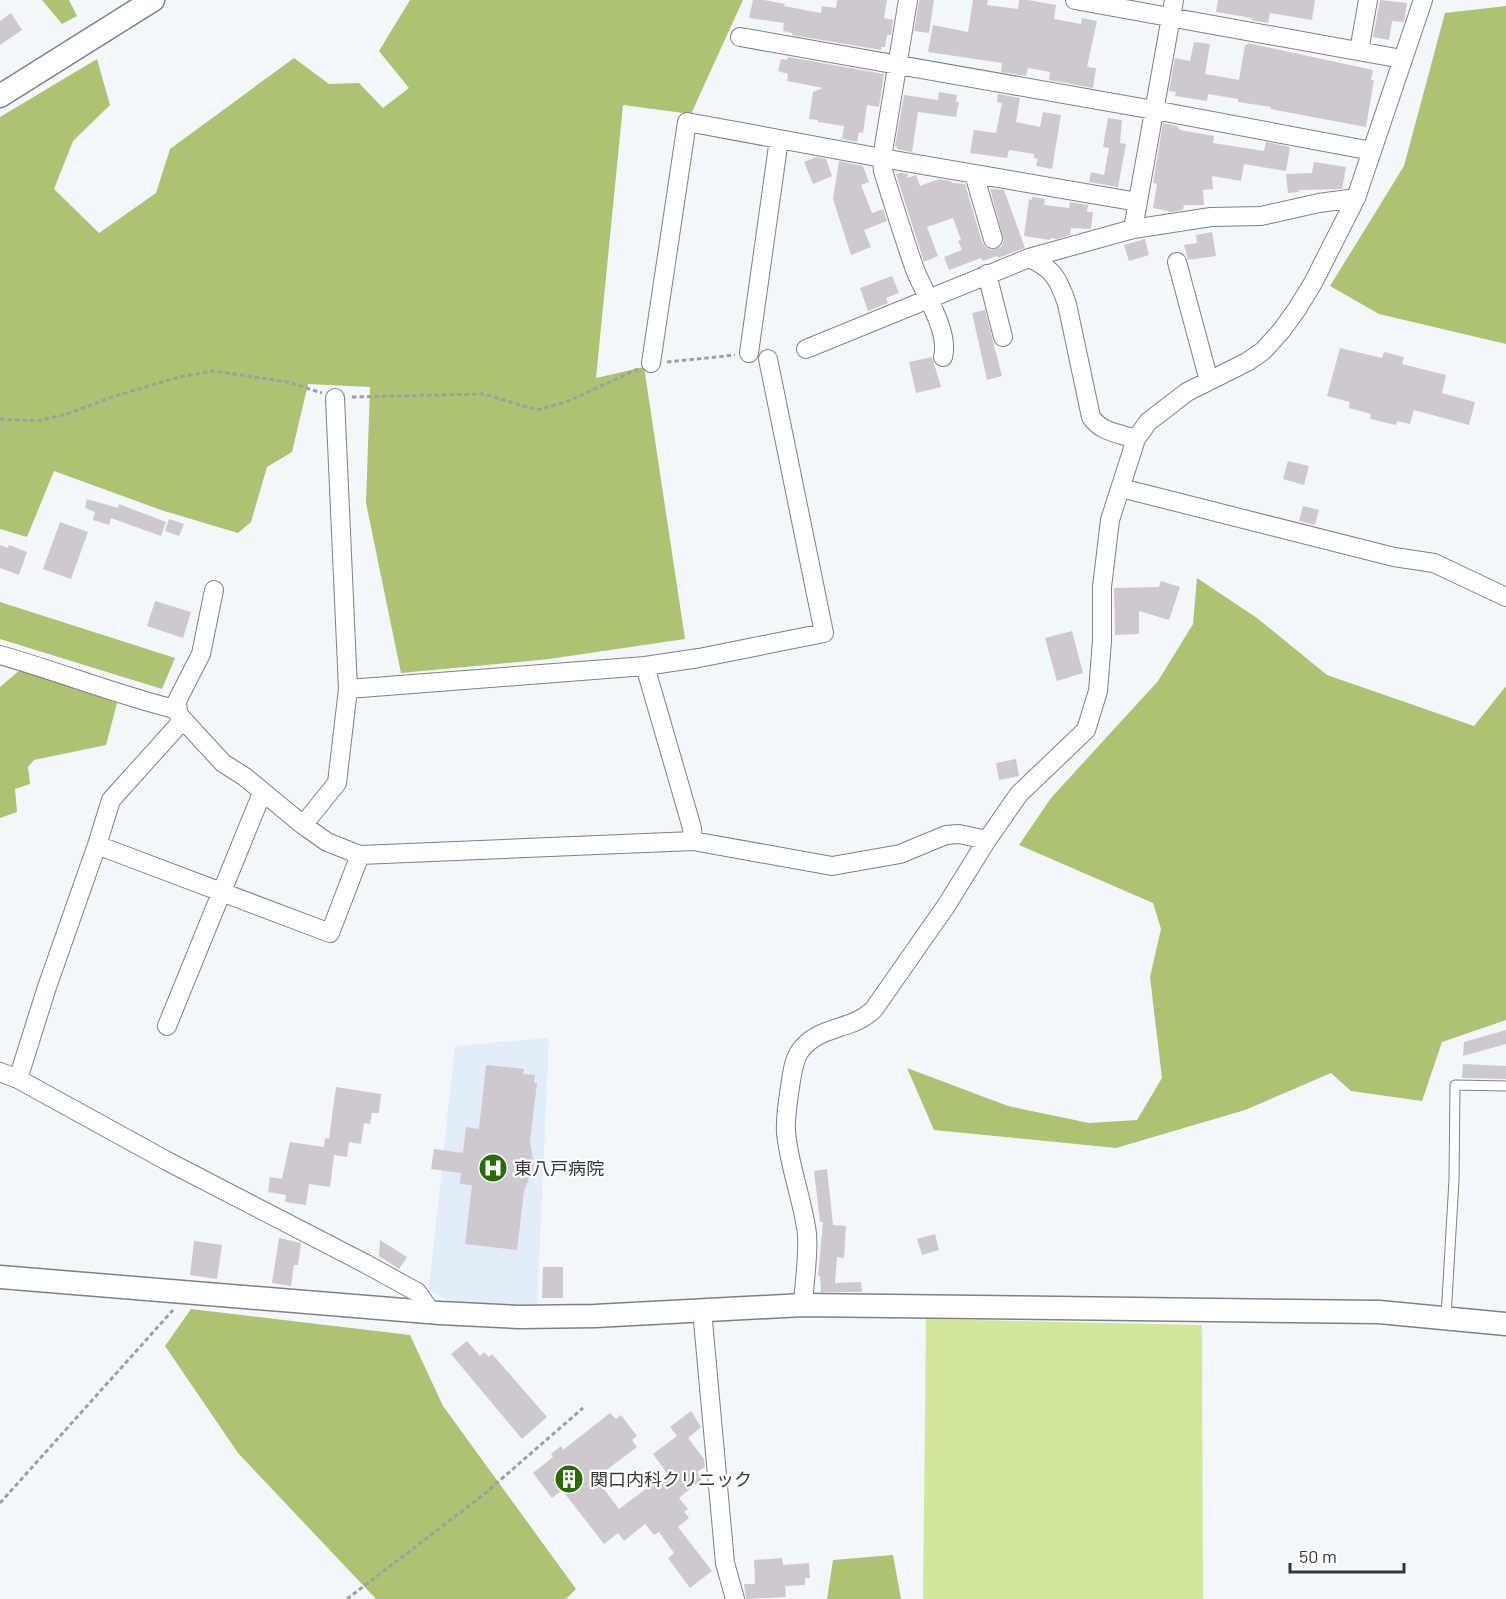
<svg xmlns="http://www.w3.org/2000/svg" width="1506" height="1599" font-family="Barlow,'Noto Sans JP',sans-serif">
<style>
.built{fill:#e2edf7}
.green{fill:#d1e89c}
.forest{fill:#acc372}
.building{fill:#cec9ce}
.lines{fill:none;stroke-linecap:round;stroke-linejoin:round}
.service-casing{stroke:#7d8186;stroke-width:11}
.minor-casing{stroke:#7d8186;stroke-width:20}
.tertiary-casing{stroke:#7d8186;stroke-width:25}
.path{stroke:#9ca0a3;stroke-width:3;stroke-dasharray:4.5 3;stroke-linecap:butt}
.service{stroke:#fff;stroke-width:9}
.minor{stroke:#fff;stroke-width:18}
.tertiary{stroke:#fff;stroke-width:22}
.labels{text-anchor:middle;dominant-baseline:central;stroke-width:4.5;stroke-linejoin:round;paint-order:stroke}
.poi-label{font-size:18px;fill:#333537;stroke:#fff;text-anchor:start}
</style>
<rect width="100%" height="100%" fill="#f2f7fc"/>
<!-- built -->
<path class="built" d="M549 1038 537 1307 450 1302 429 1289 455 1046Z"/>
<!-- green -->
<path class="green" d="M926 1319 1202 1325 1203 1599H923Z"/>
<!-- forest -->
<path class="forest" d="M42 0H69L77 16 62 24Z
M410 0H743L691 114 623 105 596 378 644 367 685 639 549 659 401 673 366 503 370 387 308 384 292 452 267 467 251 522 238 533 161 510 54 471 27 537 0 529V117L97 59 110 105 73 141 54 189 99 233 156 193 170 149 294 58 329 84 359 83 383 108 409 88 379 51Z
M1506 6V344L1379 314 1330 286 1404 166 1445 13Z
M1197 578 1257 618 1327 675 1474 726 1506 686V1020L1442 1042 1422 1101 1351 1091 1331 1073 1245 1110 1116 1148 934 1130 907 1068 1008 1106 1089 1123 1137 1120 1162 1078 1150 977 1161 929 1153 903 1019 845 1051 798 1158 681 1193 624Z
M0 602 175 658 162 689 0 639Z
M20 670 40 674 117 703 106 745 34 760 28 767 30 784 15 789 17 812 0 818V687Z
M191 1309 410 1335 443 1406 576 1589 566 1599H376L238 1453 165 1346Z
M893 1555 901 1599H827L833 1560Z"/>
<!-- building -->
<path class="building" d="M753 0H764L785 4 784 6 821 13 822 6 836 8 837 0H887L884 18 893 20 891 35H887L885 47H881V50L792 35V33L783 31 784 23 749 18Z
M919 0H934L929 33 914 31Z
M973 0H988L987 5 1018 9 1019 0H1028L1056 5 1054 19 1081 24 1082 18 1097 21 1087 67 1096 68 1093 88 1049 80 1050 72 1028 68 1026 76 1001 72 1002 63 928 52 933 25 968 32Z
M1218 0H1315L1312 20 1270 13 1268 23 1251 20 1252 18 1216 12Z
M1380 0 1407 3 1404 22 1392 21 1389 40 1373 37Z
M11 13 22 30 0 45V21Z
M1194 42 1210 44 1205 74 1239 80 1245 45H1247L1248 43 1373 70 1371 80H1374L1366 127 1270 109 1271 107 1238 102V99L1208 94 1207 101 1175 96 1176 92 1169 91 1175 58 1190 61Z
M788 57 884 74 879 107 867 105 863 133 859 132 857 142 842 139 844 126 818 122V120L809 119 813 92 823 88 787 81 788 74 778 71 781 59 787 60Z
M939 92 957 95 956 102H959L956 117 918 112 912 152 897 149V147L895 146 904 95 938 100Z
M998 94 1020 98 1016 122 1040 127 1043 112 1061 115 1052 169 1036 166 1038 159 1034 158V154L1009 150 1007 158 970 153 974 130 996 133 1002 103 997 102Z
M1108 118 1122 120 1120 143 1126 144 1118 187 1089 182 1091 172 1104 175 1109 148 1103 147Z
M1163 123 1177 126 1180 130 1214 136 1213 143 1264 151 1266 142 1290 147 1286 171 1244 164 1241 181 1212 176 1213 189 1203 190 1204 205H1184L1183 210 1172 212 1153 208 1157 184 1153 183Z
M816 157 826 159 832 176 813 184 804 162Z
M839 161 863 166 869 182 861 185 872 213 883 209 887 221 864 230 871 247 851 255 833 199Z
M1314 162 1346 167 1342 189 1299 190V192L1288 193 1286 174 1312 173Z
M901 173 908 174 907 178 916 175 920 186 939 179 951 181 952 183 965 184 982 242 986 247 991 250 1001 247 1004 241 990 189 1004 190 1025 248 998 258 997 256 983 261 981 258 949 270 944 257 962 250 958 241 961 240 953 218 927 227 938 256 924 262 896 174Z
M1032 197 1045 199 1044 205 1069 208 1070 202 1088 205 1087 212H1093L1091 229 1071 228 1070 235 1057 239 1050 238V240L1024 236 1029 199 1032 200Z
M1212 232 1216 256 1188 260 1184 245 1197 243 1196 235Z
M1145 239 1149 255 1129 261 1124 245Z
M892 276 899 293 886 298 888 303 868 311 860 288Z
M985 310 1002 376 987 380 972 313Z
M1340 348 1382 358 1384 352 1404 357 1402 364 1446 375 1442 393 1475 402 1469 425 1414 410 1410 424 1397 421 1396 425 1370 419 1371 414 1349 408 1350 402 1327 396Z
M932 357 941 387 916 393 909 362Z
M1288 461 1309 466 1304 485 1283 479Z
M87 499 118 508 119 504 166 522 161 536 111 518 109 525 93 520 95 512 85 508Z
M1303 506 1319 510 1315 525 1299 521Z
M169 519 184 524 179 536 165 531Z
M60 522 88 532 71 579 43 569Z
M0 545 8 548 9 545 27 552 19 575 0 568Z
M1161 581 1180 587 1169 620 1139 611V634L1115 635 1114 588 1159 587Z
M155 601 191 612 183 638 147 626Z
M1072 631 1083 673 1057 681 1045 638Z
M1016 759 1019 776 999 780 996 763Z
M1506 1030V1044L1463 1056 1464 1042Z
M1463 1064 1506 1066V1079L1462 1078Z
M486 1065 524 1069 523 1074 535 1075 534 1083H537L530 1142 534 1166 524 1191 517 1250 465 1244 472 1185 460 1184 461 1173 431 1169 434 1149 463 1153 466 1127 479 1129Z
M336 1087 381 1094 379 1113H372L370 1124 364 1123 361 1144 349 1142 347 1157 334 1155 330 1187 309 1184 306 1205 285 1202 286 1195 268 1192 270 1177 282 1179 290 1142 324 1147 325 1138 329 1139Z
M827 1169 833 1225 846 1226 844 1258 837 1257 835 1283 861 1282 862 1292H821L820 1276H818L823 1222H820L814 1171Z
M935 1234 939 1250 922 1255 917 1239Z
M279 1238 301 1243 298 1265H294L291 1286 272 1283Z
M380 1240 407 1257 399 1269 379 1256Z
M194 1241 222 1245 217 1279 190 1275Z
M543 1267H563V1298H542Z
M467 1341 480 1356 484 1352 489 1357 492 1354 547 1417 522 1439 451 1354Z
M691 1411 701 1427 688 1438 704 1459 705 1467 697 1472 702 1479 679 1498 688 1509 684 1512 689 1518 678 1527 712 1571 690 1588 668 1558 674 1553 659 1532 654 1535 645 1524 624 1541 618 1533 604 1544 562 1490 552 1498 533 1473 553 1457 551 1454 561 1446 563 1450 610 1413 616 1419 621 1415 637 1436 632 1440 637 1447 601 1474 603 1477 598 1481 619 1509 667 1473 653 1454 677 1436 670 1427Z
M782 1558 783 1565 809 1563 810 1578H805V1585L785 1586 786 1597 746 1599 744 1584H755L754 1560Z"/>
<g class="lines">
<!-- service casing -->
<g class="service-casing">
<path id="service" d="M1446 1317 1454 1180 1455 1085 1506 1086"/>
</g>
<!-- minor casing -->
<g class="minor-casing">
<path id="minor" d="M908 0 882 158 1138 202
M1075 0 1402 59
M740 37 1154 110 1372 151
M1359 51 1368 0
M974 174 993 239
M1133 229 1211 217 1261 216 1319 203 1356 198
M1029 258C1053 268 1059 280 1067 304L1091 417C1102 433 1119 433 1136 439
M1177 262 1209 381
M987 274 1003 337
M806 349 1029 258 1133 229 1174 0
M749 353 779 139
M651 363 687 122 882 158 883 171C893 203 903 235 914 267 923 292 950 331 943 357
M335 398 348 689 337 783 303 825 327 842 360 855 693 841 832 866 900 854 946 835 959 834 987 840
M1121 488 1394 557 1434 563 1506 597
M214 590 201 654 177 701 178 714 223 763 245 777 303 825
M0 655C60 672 117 695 178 710
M645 666 692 828 693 841
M348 689 645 666 699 658 824 633 768 359
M97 845 111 800 183 720
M167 1026 262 793
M0 1072 18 1079 47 987 97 845 330 933 360 855
M18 1079 167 1161 366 1264 417 1292 431 1312
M803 1305C804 1284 810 1246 806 1227 801 1195 789 1165 786 1132 785 1118 788 1101 790 1087 792 1075 793 1061 800 1051 818 1025 853 1031 874 1009L946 906 987 840 1019 794 1086 730 1098 691 1102 641V587L1110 520 1136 439 1148 422 1187 392 1247 362 1263 351 1282 330 1297 309 1313 283 1356 198 1423 0
M702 1310 725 1563 735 1599"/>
</g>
<!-- tertiary casing -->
<g class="tertiary-casing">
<path id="tertiary" d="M0 96 153 0
M0 1277 440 1313 520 1317 595 1316 803 1305 1379 1312 1506 1324"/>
</g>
<!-- path -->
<path class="path" d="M667 362 735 355
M352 397 484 394 537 410 566 402 638 369
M0 419 37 421 67 414 115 396 179 377 213 371 288 382 322 393
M0 1503 173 1310
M347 1599 483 1495 583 1408"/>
<!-- service -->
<use href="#service" class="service"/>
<!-- minor -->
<use href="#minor" class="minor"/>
<!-- tertiary -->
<use href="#tertiary" class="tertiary"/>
</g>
<!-- icons -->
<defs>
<g id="hospital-disc" transform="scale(1.5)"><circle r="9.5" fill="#276c06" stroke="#fff"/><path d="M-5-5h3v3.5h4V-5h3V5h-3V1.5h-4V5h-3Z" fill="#fff"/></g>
<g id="building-disc" transform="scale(1.5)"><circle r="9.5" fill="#276c06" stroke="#fff"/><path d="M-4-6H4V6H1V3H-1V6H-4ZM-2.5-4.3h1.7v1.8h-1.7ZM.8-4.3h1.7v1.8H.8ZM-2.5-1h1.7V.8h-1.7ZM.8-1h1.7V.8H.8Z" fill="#fff"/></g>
</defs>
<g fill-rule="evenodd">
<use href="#hospital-disc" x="493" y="1168"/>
<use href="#building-disc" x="569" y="1479"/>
</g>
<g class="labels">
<!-- poi labels -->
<g class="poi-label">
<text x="514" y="1168">東八戸病院</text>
<text x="590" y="1479">関口内科クリニック</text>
</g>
</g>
<!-- scale -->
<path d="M1290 1563v9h114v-9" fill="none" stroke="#333537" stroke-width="3"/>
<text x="1299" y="1563" font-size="18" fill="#333537" stroke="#ffffff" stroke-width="4.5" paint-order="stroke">50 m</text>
</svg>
